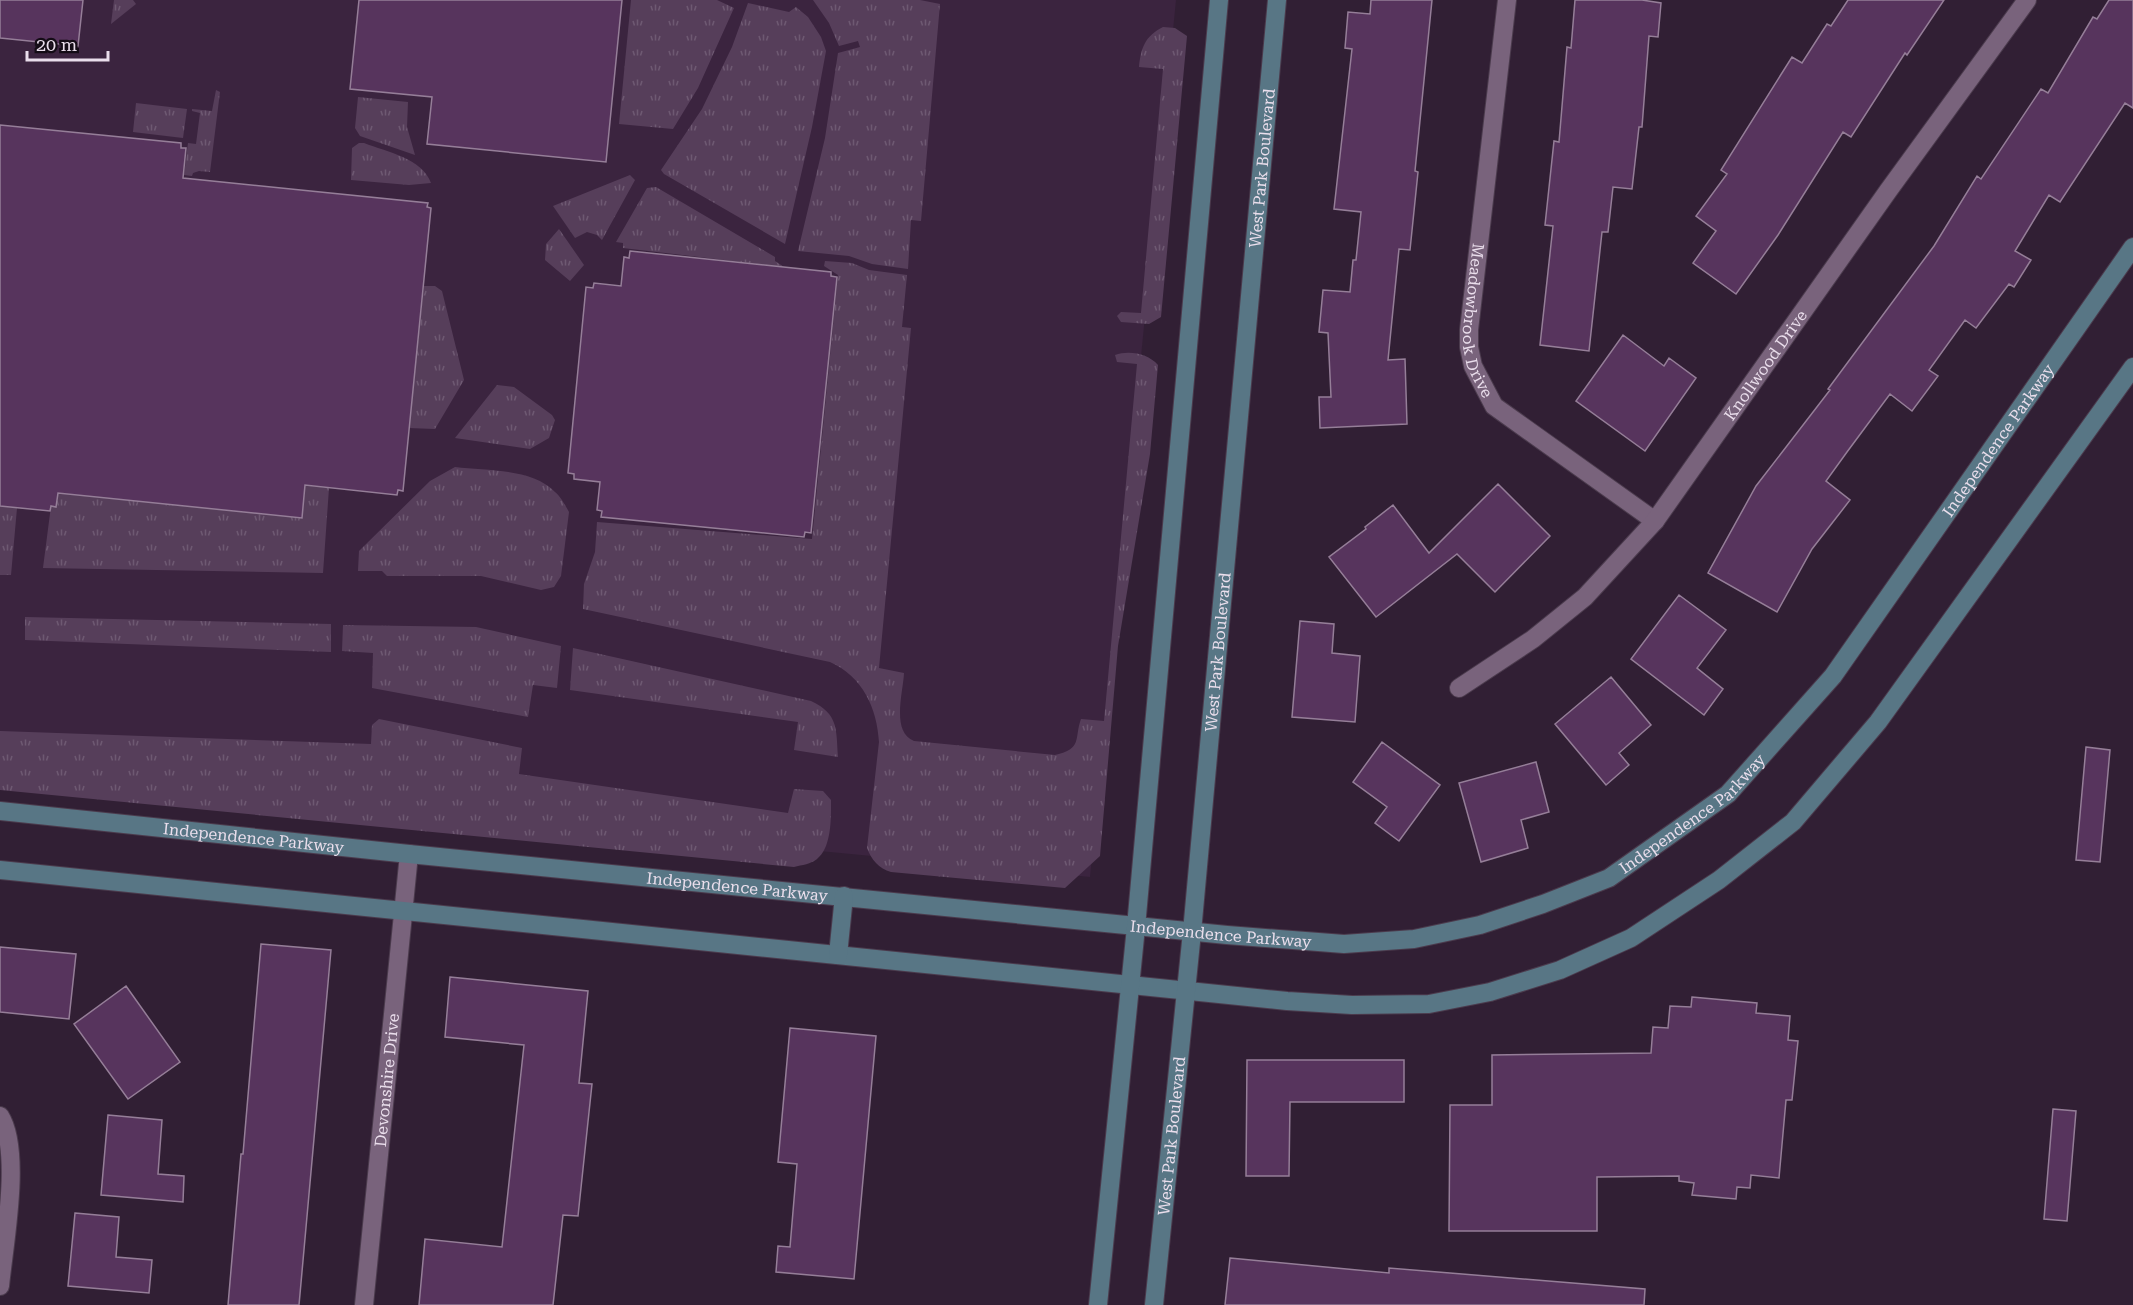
<svg xmlns="http://www.w3.org/2000/svg" width="2133" height="1305" font-family="'Roboto Serif',serif">
<style>
.built{fill:#3b243f}
.grass{fill:url(#grass-tufts)}
.building{fill:#57345d;stroke:#957e98;stroke-width:1.5}
.lines{fill:none;stroke-linecap:round;stroke-linejoin:round}
.street-casing{stroke:#4b3b4d;stroke-width:20}
.secondary-casing{stroke:#4b3b4d;stroke-width:20}
.street{stroke:#79637c;stroke-width:18}
.secondary{stroke:#587685;stroke-width:18}
.labels{text-anchor:middle;dominant-baseline:central;stroke-width:5;stroke-linejoin:round;paint-order:stroke}
.street-label{font-size:16px;fill:#eadeec;stroke:#140c16}
</style>
<defs>
<pattern id="grass-tufts" width="24" height="20" patternUnits="userSpaceOnUse" patternTransform="scale(1.5)"><rect width="24" height="20" fill="#563e5a"/><path d="M3 7l-1-3M5 7V3M7 7l1-3M15 17l-1-3M17 17v-4M19 17l1-3" fill="none" stroke="#6e5972"/></pattern>
</defs>
<rect width="100%" height="100%" fill="#311f34"/>
<!-- built -->
<path class="built" d="M0 0H1176L1090 877 0 772Z"/>
<!-- grass -->
<path class="grass" d="M114 0H133L136 4 111 24Z
M631 0H717L734 8 698 88 673 129 619 124Z
M813 0H920L940 4 921 221 911 220 908 269 872 264 849 256 798 251 825 138 838 53 860 47 858 41 839 46 829 23Z
M748 3 789 12 796 7 808 17 821 37 826 51 812 127 785 244 664 174 661 170 702 109 732 47Z
M1163 27 1175 28 1187 36 1161 317 1149 324 1121 322 1117 316 1121 312 1141 313 1163 69 1139 67C1141 48 1145 36 1163 27Z
M216 90 220 92 210 172 199 171 193 173 192 176 184 175 188 143 196 144 200 113 192 111V109L212 111Z
M358 97 408 102 407 127 415 155 360 136 355 128Z
M136 103 187 109 183 138 133 132Z
M359 143H364C387 152 422 158 431 183L409 185 351 180 352 148Z
M630 175 635 180 602 240 597 235 587 232 575 238 553 206Z
M656 187 775 257V261L784 267 623 248V243L616 242 647 188Z
M559 229 584 265 570 281 545 260 546 244Z
M825 261 852 263 869 270 907 275 902 327 911 328 879 668 904 673C903 693 891 732 914 741L1055 755C1083 749 1074 738 1081 719L1104 721 1137 364 1117 362 1115 355C1130 350 1148 354 1158 365L1150 454 1118 646 1100 856 1065 888 891 872C879 869 871 859 867 848L879 742C877 708 863 677 830 662L583 609 584 584 595 552 597 522 812 539 838 275 824 266Z
M424 286H435L442 291 464 380 435 429 409 428Z
M497 385 514 387 552 415 555 420 549 438 530 449 455 438Z
M455 467C486 471 532 468 555 492 561 497 565 505 569 512L561 576 554 587 541 590 481 576H387L382 571H358L359 551 430 481Z
M305 485 329 488 323 573 43 568 51 506 58 493 302 518Z
M0 506 17 508 11 575H0Z
M25 617 331 624V652L25 640Z
M343 625 476 627 561 646 557 688 533 685 528 717 372 688 373 653 342 651Z
M573 648 811 701C839 714 836 730 838 757L794 750 798 722 570 690Z
M379 719 522 748 519 774 788 813 794 789 823 791 831 800C831 817 832 847 817 859 811 864 802 865 794 867L0 790V731L371 744 372 725Z"/>
<!-- building -->
<path class="building" d="M0 0H83L78 46 0 38Z
M359 0H622L606 162 427 144 432 97 350 89Z
M1371 0H1432L1415 171 1418 172 1410 250 1399 249 1388 360 1405 359 1407 424 1320 428 1319 397H1331L1328 333 1319 332 1323 290 1350 292 1353 260H1356L1361 212 1334 209 1352 49 1345 48 1348 12 1370 14Z
M1575 0H1642L1661 3 1658 37 1649 36 1642 127H1639L1632 189 1613 187 1608 232H1602L1589 351 1540 345 1553 226 1545 225 1554 141 1559 142 1567 47 1571 48Z
M1848 0H1944L1907 55 1905 53 1851 137 1843 132 1778 235 1736 294 1693 263 1716 231 1696 216 1727 174 1721 170 1792 57 1802 63 1827 24 1831 26Z
M2109 0H2133V108L2125 103 2060 202 2049 195 2015 251 2031 260 2014 287 2009 284 1976 328 1965 320 1929 370 1938 376 1912 411 1890 394 1847 452 1826 481 1850 500 1812 549 1777 612 1708 573 1756 486 1830 390 1828 389 1934 246 1977 176 1981 179 2041 89 2048 93 2093 17 2097 19Z
M0 125 181 143V148H186L183 178 428 203 427 207 431 208 403 491 398 490 397 495 305 485 302 518 58 493 56 507 51 506 50 511 0 506Z
M630 251 831 272V276L837 277 811 533 805 532 804 537 601 517 602 511 597 510 600 482 574 479V474L568 473 586 287 593 288 594 283 621 286 624 257 629 258Z
M1623 335 1664 366 1669 358 1696 378 1645 451 1576 401Z
M1498 484 1550 536 1495 592 1457 554 1376 617 1329 557 1366 529 1365 527 1393 505 1429 553Z
M1679 595 1726 630 1697 668 1723 689 1704 715 1631 659Z
M1300 621 1334 624 1332 653 1360 656 1355 722 1292 717Z
M1611 677 1651 725 1619 753 1629 765 1606 785 1555 724Z
M1382 742 1440 785 1399 841 1375 823 1387 807 1353 782Z
M2086 747 2110 750 2100 862 2076 860Z
M1536 762 1549 812 1521 820 1528 848 1481 862 1459 783Z
M261 944 331 950 299 1305H228L241 1154H243Z
M0 947 76 954 69 1019 0 1012Z
M450 977 588 991 579 1083 592 1084 578 1216 563 1215 553 1305H419L425 1239 502 1247 524 1045 445 1037Z
M126 986 180 1062 128 1099 74 1024Z
M1692 997 1757 1003 1756 1013 1790 1016 1788 1040 1798 1041 1792 1100H1786L1779 1178 1751 1175 1750 1188 1737 1187 1736 1199 1692 1195 1694 1183 1679 1181V1176L1597 1177V1231H1449L1450 1105H1492V1055L1651 1053 1653 1027 1668 1028 1670 1006 1691 1007Z
M790 1028 876 1036 854 1279 776 1272 778 1246 790 1247 797 1164 778 1162Z
M1247 1060H1404V1102H1290L1289 1176H1246Z
M2053 1109 2076 1111 2067 1221 2044 1219Z
M108 1115 162 1120 158 1174 184 1176 183 1202 101 1195Z
M75 1213 119 1217 116 1257 152 1260 149 1293 68 1286Z
M1230 1258 1389 1273V1268L1645 1289 1644 1305H1225Z"/>
<g class="lines">
<!-- street casing -->
<g class="street-casing">
<g id="street">
<path id="s1" d="M1507 0 1469 330V347L1473 366 1494 406 1655 521"/>
<path id="s2" d="M1459 688 1533 639 1585 597 1655 521 1888 191 2027 0"/>
<path d="M0 1116C22 1151 4 1244 0 1286"/>
<path id="s3" d="M364 1305 409 854"/>
</g>
</g>
<!-- secondary casing -->
<g class="secondary-casing">
<g id="secondary">
<path id="s4" d="M0 811 409 854 1227 935 1344 944 1414 939 1480 925 1543 904 1609 878 1728 794 1833 676 2133 247"/>
<path d="M0 870C429 915 858 955 1287 1001L1352 1005 1429 1004 1490 992 1560 970 1631 938 1719 880 1793 822 1878 722 2133 367"/>
<path d="M838 955 844 896"/>
<path d="M1098 1305 1136 927 1219 0"/>
<path id="s5" d="M1154 1305 1192 932 1277 0"/>
</g>
</g>
<!-- street -->
<use href="#street" class="street"/>
<!-- secondary -->
<use href="#secondary" class="secondary"/>
</g>
<g class="labels">
<!-- street labels -->
<g class="street-label">
<text stroke="none"><textPath href="#s5" startOffset="1142">West Park Boulevard</textPath></text>
<text stroke="none"><textPath href="#s1" startOffset="324">Meadowbrook Drive</textPath></text>
<text stroke="none"><textPath href="#s2" startOffset="450">Knollwood Drive</textPath></text>
<text stroke="none"><textPath href="#s4" startOffset="2217">Independence Parkway</textPath></text>
<text stroke="none"><textPath href="#s5" startOffset="656">West Park Boulevard</textPath></text>
<text stroke="none"><textPath href="#s4" startOffset="1731">Independence Parkway</textPath></text>
<text stroke="none"><textPath href="#s4" startOffset="255">Independence Parkway</textPath></text>
<text stroke="none"><textPath href="#s4" startOffset="741">Independence Parkway</textPath></text>
<text stroke="none"><textPath href="#s4" startOffset="1227">Independence Parkway</textPath></text>
<text stroke="none"><textPath href="#s3" startOffset="226">Devonshire Drive</textPath></text>
<text stroke="none"><textPath href="#s5" startOffset="170">West Park Boulevard</textPath></text>
</g>
</g>
<!-- scale -->
<path d="M27 51v9h81v-9" fill="none" stroke="#eadeec" stroke-width="3"/>
<text x="36" y="51" font-size="18" fill="#eadeec" stroke="#140c16" stroke-width="4.5" paint-order="stroke">20 m</text>
</svg>
